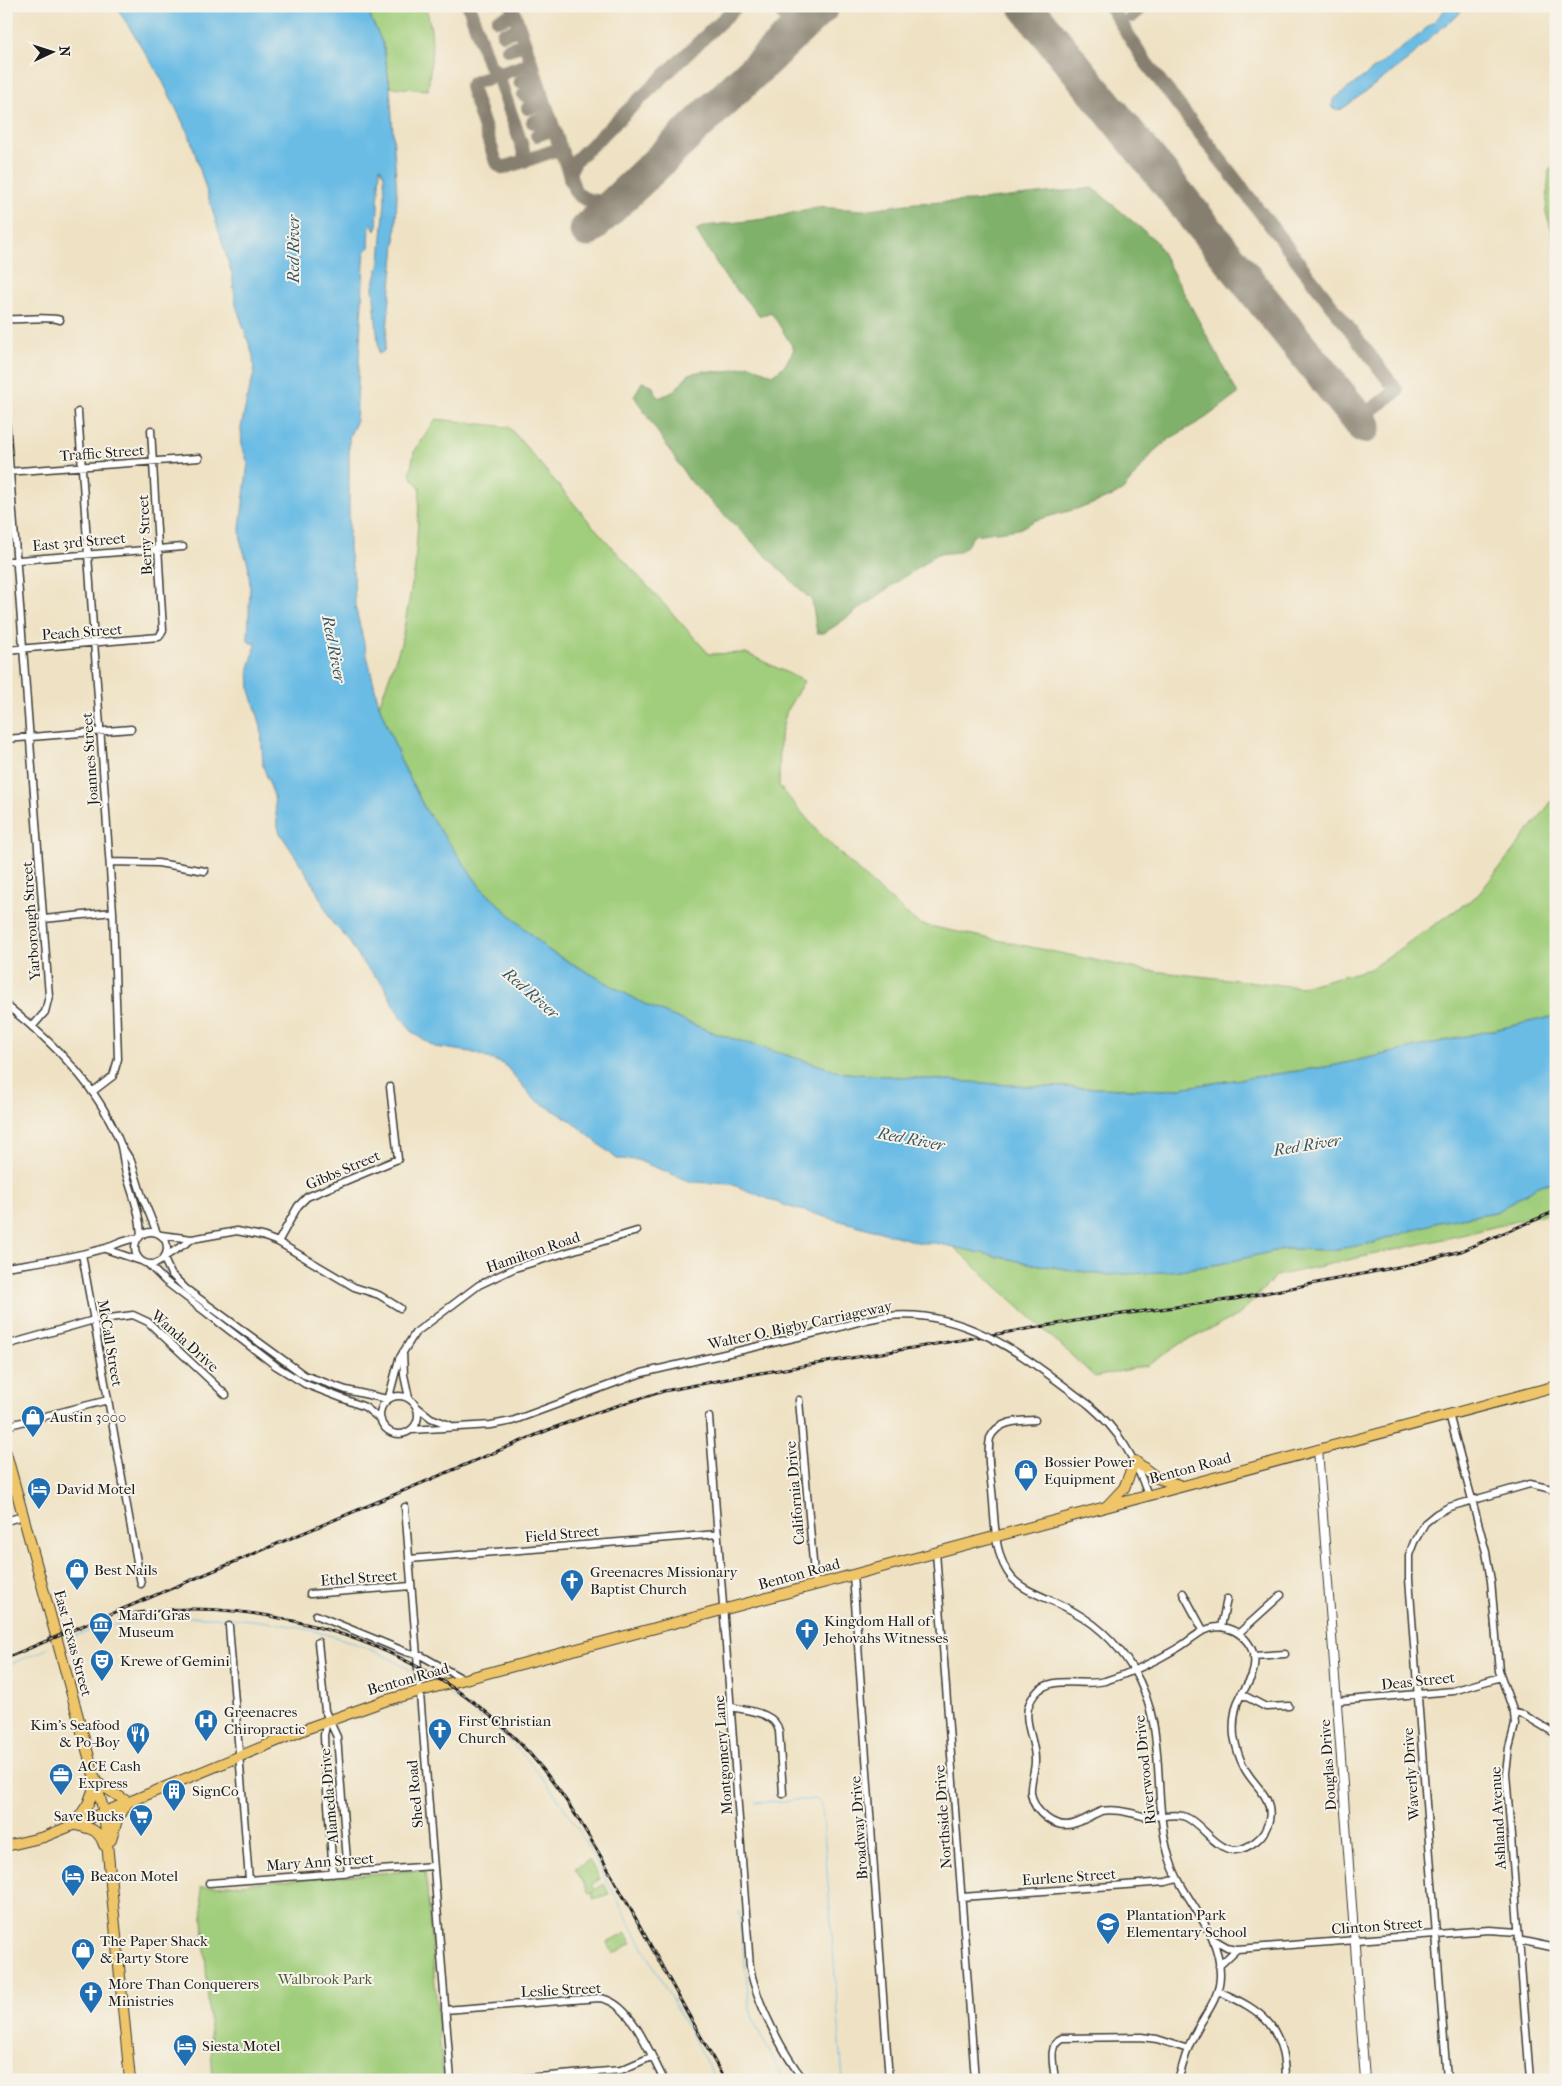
<svg xmlns="http://www.w3.org/2000/svg" width="1562" height="2086" font-family="'IM FELL French Canon',serif">
<style>
.green{fill:#a1ce7b;stroke:#5e754c}
.forest{fill:#80b16b;stroke:#4e6644}
.water{fill:#6abce5;stroke:#436c80}
.lines{fill:none;stroke-linecap:round;stroke-linejoin:round}
.stream{stroke:#6abce5;stroke-width:1}
.taxiway{stroke:#867f70;stroke-width:14}
.runway{stroke:#867f70;stroke-width:35}
.minor-casing{stroke:#3c3a35;stroke-width:9}
.tertiary-casing{stroke:#3c3a35;stroke-width:10}
.primary-casing{stroke:#3c3a35;stroke-width:12}
.minor{stroke:#fff;stroke-width:6}
.tertiary{stroke:#fff;stroke-width:8}
.primary{stroke:#eec569;stroke-width:10}
.rail-casing{stroke:#1c1c1c;stroke-width:3}
.rail{stroke:#f7f3e8;stroke-width:1;stroke-dasharray:4;stroke-linecap:butt}
.minor-bridge-casing{stroke:#3c3a35;stroke-width:9;stroke-linecap:butt}
.minor-bridge{stroke:#fff;stroke-width:6}
.labels{text-anchor:middle;dominant-baseline:central;stroke-width:4;stroke-linejoin:round;paint-order:stroke}
.street-label{font-size:15px;fill:#1c1c1c;stroke:#f7f3e8}
.poi-label{font-size:15px;fill:#1c1c1c;stroke:#f7f3e8;text-anchor:start}
.park-label{font-size:15px;fill:#4b5a3d;stroke:#f7f3e8}
.water-label{font-size:16px;font-style:italic;fill:#375462;stroke:#f7f3e8}
</style>
<rect width="100%" height="100%" fill="#f7f3e8"/>
<filter id="ink" filterUnits="userSpaceOnUse"><feTurbulence type="fractalNoise" baseFrequency=".02" numOctaves="2"/><feDisplacementMap in="SourceGraphic" scale="10" xChannelSelector="R" yChannelSelector="G"/><feConvolveMatrix kernelMatrix="1 2 1 2 8 2 1 2 1" color-interpolation-filters="sRGB"/></filter>
<filter id="wash" filterUnits="userSpaceOnUse"><feTurbulence type="fractalNoise" baseFrequency=".0096" numOctaves="4" result="noise"/><feDisplacementMap in="SourceGraphic" scale="20" xChannelSelector="R" yChannelSelector="G"/><feGaussianBlur stdDeviation="1.12" result="paint"/><feColorMatrix in="noise" values="0 0 0 0 0 0 0 0 0 0 0 0 0 0 0 0 0 1.4 0 .05"/><feComposite in="paint" operator="in"/></filter>
<g filter="url(#wash)">
<rect width="100%" height="100%" fill="#efe2c4"/>
<!-- green -->
<path class="green" d="M365 6H425C436 35 431 61 428 90L390 87 383 44Z
M1556 165V246L1546 212 1549 170Z
M436 419 509 427 592 525 709 654 746 653 804 681 787 710 780 737 779 786 821 835 872 884 919 924 1143 970 1300 987 1370 969 1478 895 1556 796V1016L1332 1066 1165 1090 1024 1086 845 1073 714 1033 648 1006 548 950 481 888 425 809 401 761 379 705 401 644 415 568 420 488 410 475 414 452Z
M1556 1180V1211L1466 1234 1276 1276 1239 1315 1182 1343 1149 1365 1095 1377 953 1246 1027 1263 1105 1275 1165 1272 1220 1264 1283 1249 1332 1250 1373 1243 1438 1222 1496 1212 1536 1187Z
M589 1860 600 1879 592 1884 595 1890 604 1884 609 1894 593 1899V1892L589 1893 575 1868Z
M421 1870 424 1871 426 1877 443 2080H213L201 1887Z
M626 1933 632 1943 613 1954 607 1943Z"/>
<!-- forest -->
<path class="forest" d="M1093 188 1156 241 1238 394 1204 419 1169 439 1152 454 1123 490 1115 495 1087 506 1036 520 1019 529 974 535 966 547 959 552 937 554 835 626 824 633H817L812 601 689 480 634 396 642 382 652 385 658 398 673 392 689 374 702 371 725 372 750 365 773 375 785 365 794 349 771 312 760 316 725 277 696 230 705 226 772 218 816 207 862 210 914 203 972 201Z"/>
<!-- water -->
<path class="water" d="M116 6H365L383 44 390 87 397 195 395 244 386 340 384 351 379 354 373 287 380 262 385 201 384 175 380 167 377 227 375 231 372 223 370 224 369 248 365 251 364 262 356 422 349 437V550L354 578 355 606 379 705 401 761 425 809 481 888 548 950 648 1006 714 1033 845 1073 1024 1086 1165 1090 1332 1066 1556 1016V1180L1536 1187 1496 1212 1438 1222 1373 1243 1332 1250 1283 1249 1220 1264 1165 1272 1105 1275 1027 1263 935 1243H921L786 1206 731 1184 691 1182 637 1160 617 1159 570 1120 534 1099 504 1064 471 1052 435 1047 413 1033 395 1008 383 984 364 965 346 937 333 924 311 880 280 833 277 823 274 796 263 766 261 726 250 690 249 668 256 645 255 643H250L248 640 250 586 248 564 241 543 240 528 248 463 242 446 241 428 248 394 254 374 253 356 236 305 232 274 190 137 161 78Z
M1448 6H1464L1458 15 1433 35 1408 60 1342 109 1335 110 1332 106 1333 100 1415 38 1437 19Z"/>
<g class="lines">
<!-- stream -->
<path class="stream" d="M70 1638C166 1600 325 1615 412 1671
M6 1666 47 1649
M449 1694 499 1731 527 1759 552 1790 576 1825 716 2080
M756 1803 816 1799 822 1805 843 2080
M739 1911 750 2009 755 2024 784 2080"/>
<!-- taxiway -->
<path class="taxiway" d="M469 6 488 63 495 71 505 73
M512 6 575 191C588 207 612 201 628 192
M776 6C788 19 793 27 784 43
M1110 6 1144 60 1397 391 1358 419
M785 15 798 21 813 15
M1132 16 1143 6
M498 20 515 14
M503 34 520 29
M508 49 525 44
M534 69 526 65 500 74 499 79 526 158 530 159 556 150 562 153
M499 79 494 76 473 83 471 87 496 162 503 168 530 159
M520 82 536 76
M524 95 540 89
M528 108 545 103
M533 122 549 116
M537 135 554 129
M570 179V171L575 161 737 6"/>
<!-- runway -->
<path class="runway" d="M1026 6 1364 426
M587 230 822 6"/>
</g>
</g>
<g filter="url(#ink)">
<g class="lines">
<!-- minor casing -->
<g class="minor-casing">
<path id="minor" d="M6 319C20 320 50 316 60 320
M78 412 113 912 118 1059 113 1076 92 1092
M6 419 49 996 45 1012 32 1027
M6 472 199 458
M6 561 183 547
M6 650 159 637 163 630 151 430
M6 739 131 729
M110 862 158 863 205 871
M44 919 113 912
M6 1005C53 1042 98 1086 120 1143 123 1152 123 1163 126 1173 132 1194 140 1212 141 1235
M121 1145 131 1161 142 1196 157 1233
M135 1248a16 16 0 1 1 32 0a16 16 0 1 1-32 0Z
M161 1235 192 1239 237 1231 262 1236 278 1242 354 1287 379 1295 400 1308
M278 1242 298 1206 307 1197 398 1159 390 1087
M105 1249 141 1261
M82 1254 141 1584
M166 1256 191 1240
M164 1259 171 1274 186 1289 304 1375 346 1390 387 1399
M148 1264 165 1281 276 1366 305 1384 365 1407 381 1420
M6 1267C38 1262 71 1258 102 1249 115 1246 124 1239 139 1238
M6 1345 94 1320 133 1315 148 1322 226 1395
M403 1352 404 1375 409 1398
M380 1415a19 19 0 1 1 38 0a19 19 0 1 1-38 0Z
M389 1397 399 1359 415 1333 479 1285 515 1268 637 1231
M799 1400 815 1585
M1088 1404C1119 1430 1135 1458 1148 1495
M417 1407 431 1418 452 1426
M1449 1414 1486 1552 1491 1581 1499 1671 1514 1713 1515 1725 1509 1748 1506 1773 1530 2080
M709 1417 750 1967C755 1999 783 2054 804 2080
M1035 1420C1019 1421 998 1420 990 1438 986 1458 992 1482 993 1502 995 1527 995 1558 1012 1578 1024 1591 1045 1597 1061 1605 1091 1619 1116 1641 1133 1669 1170 1730 1150 1796 1170 1860 1183 1901 1221 1930 1220 1976 1219 2001 1203 2016 1193 2037 1186 2050 1183 2066 1178 2080
M6 1426 108 1400
M411 1430 491 1425 512 1421 642 1373 755 1347
M405 1507 451 2080
M6 1521 23 1516
M936 1552 975 2080
M409 1559 718 1534
M853 1575 889 2080
M1183 1593 1203 1630
M310 1594 411 1586
M316 1615 406 1652 422 1656 463 1679
M229 1626 249 1880
M1218 1627C1242 1628 1261 1650 1252 1675 1248 1685 1241 1693 1237 1704 1234 1714 1233 1725 1234 1736 1236 1747 1239 1758 1244 1767 1253 1786 1274 1796 1269 1820 1267 1828 1263 1836 1256 1841 1221 1869 1207 1823 1183 1816 1171 1813 1159 1818 1147 1817 1141 1816 1136 1814 1131 1813 1121 1811 1112 1809 1102 1811 1093 1814 1085 1820 1076 1823 1056 1831 1034 1813 1031 1793 1030 1782 1035 1772 1035 1761 1036 1737 1017 1716 1035 1694 1051 1674 1082 1687 1105 1681 1128 1674 1154 1662 1176 1649 1191 1641 1200 1628 1218 1627Z
M1221 1627 1227 1599
M1239 1633 1281 1595
M318 1642 325 1711 337 1737 348 1873
M1253 1656 1285 1654
M1241 1694 1266 1707 1289 1706
M1336 1701 1453 1691 1501 1677
M732 1707C748 1711 775 1712 779 1731L783 1794
M1514 1713 1524 1715 1556 1734
M327 1721 324 1735 325 1763 333 1874
M209 1883 433 1866
M962 1897 1166 1882 1177 1879
M1213 1939 1227 1947 1237 1949
M1518 1940 1556 1948
M1219 1966 1237 1949 1489 1930 1518 1932
M1218 1991C1264 2011 1285 2027 1285 2080
M445 2010 599 1998C631 2001 650 2054 664 2080
M502 2080 621 2070 651 2057
M1055 2080C1054 2067 1047 2044 1062 2038L1141 2037 1157 2039 1188 2049
M1447 2080 1409 1579V1555L1414 1542 1425 1523 1436 1514 1449 1507 1530 1484 1556 1490"/>
</g>
<!-- tertiary casing -->
<g class="tertiary-casing">
<path id="tertiary" d="M1318 1449 1365 2080"/>
</g>
<!-- primary casing -->
<g class="primary-casing">
<path id="primary" d="M6 1453 104 1812 130 2080
M1107 1506 1124 1488 1135 1461 1157 1478 1179 1485
M96 1782 128 1802
M75 1824 88 1804 96 1783
M76 1825C91 1828 99 1830 104 1845
M111 1840 117 1820 128 1802
M6 1846 44 1837 311 1727 387 1700 1556 1386"/>
</g>
<!-- minor -->
<use href="#minor" class="minor"/>
<!-- tertiary -->
<use href="#tertiary" class="tertiary"/>
<!-- primary -->
<use href="#primary" class="primary"/>
<!-- rail casing -->
<g class="rail-casing">
<path id="rail" d="M120 1616C181 1603 250 1609 310 1625 392 1646 473 1690 530 1754 571 1800 600 1855 630 1908 661 1965 693 2023 725 2080
M6 1658 548 1430 591 1414 664 1391 754 1374 1093 1318 1235 1299 1408 1265 1461 1251 1556 1211"/>
</g>
<!-- rail -->
<use href="#rail" class="rail"/>
<!-- minor-bridge casing -->
<g class="minor-bridge-casing">
<path id="minor-bridge" d="M755 1347C781 1341 807 1335 833 1329 851 1324 869 1318 888 1316 968 1308 1029 1360 1088 1404"/>
</g>
<!-- minor-bridge -->
<use href="#minor-bridge" class="minor-bridge"/>
</g>
</g>
<!-- icons -->
<defs>
<g id="shop-pin" transform="scale(1.25)"><path d="M0 17L-7.5 6A9.5 9.5 0 1 1 7.5 6Z" fill="#1f6fb2" stroke="#f7f3e8"/><path d="M-5-2.5h2.3a2.7 3.5 0 0 1 5.4 0H5L5.5 6h-11ZM-1.5-2.5h3a1.5 2.3 0 0 0-3 0Z" fill="#fff"/></g>
<g id="hotel-pin" transform="scale(1.25)"><path d="M0 17L-7.5 6A9.5 9.5 0 1 1 7.5 6Z" fill="#1f6fb2" stroke="#f7f3e8"/><path d="M-6-4.5h1.5V1H6V5H4.5V3h-9V5H-6ZM-4 0a1.8 1.8 0 1 1 3.6 0ZM.5 0V-2.5h3Q6-2.5 6 0Z" fill="#fff"/></g>
<g id="church-pin" transform="scale(1.25)"><path d="M0 17L-7.5 6A9.5 9.5 0 1 1 7.5 6Z" fill="#1f6fb2" stroke="#f7f3e8"/><path d="M-1.2-6h2.4v3.5h3.3v2.4h-3.3V6h-2.4V-.1h-3.3v-2.4h3.3Z" fill="#fff"/></g>
<g id="museum-pin" transform="scale(1.25)"><path d="M0 17L-7.5 6A9.5 9.5 0 1 1 7.5 6Z" fill="#1f6fb2" stroke="#f7f3e8"/><path d="M0-6L6-3V-2H-6V-3ZM-5-1h2V3h-2ZM-1-1h2V3h-2ZM3-1h2V3H3ZM-6 4H6V6H-6Z" fill="#fff"/></g>
<g id="theatre-pin" transform="scale(1.25)"><path d="M0 17L-7.5 6A9.5 9.5 0 1 1 7.5 6Z" fill="#1f6fb2" stroke="#f7f3e8"/><path d="M-5-5.5Q0-4 5-5.5V0Q5 5 0 6Q-5 5-5 0ZM-3.3-2.5H-1v1.5H-3.3ZM1-2.5H3.3v1.5H1ZM-2.8 1Q0 5.5 2.8 1Z" fill="#fff"/></g>
<g id="hospital-pin" transform="scale(1.25)"><path d="M0 17L-7.5 6A9.5 9.5 0 1 1 7.5 6Z" fill="#1f6fb2" stroke="#f7f3e8"/><path d="M-5-5h3v3.5h4V-5h3V5h-3V1.5h-4V5h-3Z" fill="#fff"/></g>
<g id="restaurant-pin" transform="scale(1.25)"><path d="M0 17L-7.5 6A9.5 9.5 0 1 1 7.5 6Z" fill="#1f6fb2" stroke="#f7f3e8"/><path d="M-5-6h1v4h1v-4h1v4h1v-4h1v5L-1.5 .5V6h-2V.5L-5-1ZM5-6V6H3V1.5H1.5Q1.5-4 5-6Z" fill="#fff"/></g>
<g id="office-pin" transform="scale(1.25)"><path d="M0 17L-7.5 6A9.5 9.5 0 1 1 7.5 6Z" fill="#1f6fb2" stroke="#f7f3e8"/><path d="M-6-3h4V-5.5h4V-3h4V5H-6ZM-1-4.5V-3h2v-1.5ZM-6 0V1H6V0Z" fill="#fff"/></g>
<g id="building-pin" transform="scale(1.25)"><path d="M0 17L-7.5 6A9.5 9.5 0 1 1 7.5 6Z" fill="#1f6fb2" stroke="#f7f3e8"/><path d="M-4-6H4V6H1V3H-1V6H-4ZM-2.5-4.3h1.7v1.8h-1.7ZM.8-4.3h1.7v1.8H.8ZM-2.5-1h1.7V.8h-1.7ZM.8-1h1.7V.8H.8Z" fill="#fff"/></g>
<g id="supermarket-pin" transform="scale(1.25)"><path d="M0 17L-7.5 6A9.5 9.5 0 1 1 7.5 6Z" fill="#1f6fb2" stroke="#f7f3e8"/><path d="M-6-5.5h2.5l.6 2H6L4.5 2H-2.5L-4.4-4H-6ZM-1.5 3.2a1.3 1.3 0 1 0 .1 0ZM3 3.2a1.3 1.3 0 1 0 .1 0Z" fill="#fff"/></g>
<g id="school-pin" transform="scale(1.25)"><path d="M0 17L-7.5 6A9.5 9.5 0 1 1 7.5 6Z" fill="#1f6fb2" stroke="#f7f3e8"/><path d="M0-5L7-2L0 1L-7-2ZM-4 1L0 2.5L4 1V4Q0 6-4 4Z" fill="#fff"/></g>
</defs>
<g fill-rule="evenodd">
<use href="#shop-pin" x="33" y="1417"/>
<use href="#shop-pin" x="1026" y="1471"/>
<use href="#hotel-pin" x="39" y="1489"/>
<use href="#shop-pin" x="77" y="1570"/>
<use href="#church-pin" x="572" y="1581"/>
<use href="#museum-pin" x="101" y="1624"/>
<use href="#church-pin" x="807" y="1630"/>
<use href="#theatre-pin" x="102" y="1661"/>
<use href="#hospital-pin" x="206" y="1721"/>
<use href="#church-pin" x="440" y="1730"/>
<use href="#restaurant-pin" x="138" y="1734"/>
<use href="#office-pin" x="61" y="1775"/>
<use href="#building-pin" x="174" y="1791"/>
<use href="#supermarket-pin" x="141" y="1816"/>
<use href="#hotel-pin" x="73" y="1876"/>
<use href="#school-pin" x="1108" y="1924"/>
<use href="#shop-pin" x="83" y="1950"/>
<use href="#church-pin" x="91" y="1993"/>
<use href="#hotel-pin" x="185" y="2046"/>
</g>
<g class="labels">
<!-- street labels -->
<g class="street-label">
<text transform="translate(102 453) rotate(-4)">Traffic Street</text>
<text transform="translate(145 535) rotate(-93)">Berry Street</text>
<text transform="translate(79 542) rotate(-5)">East 3rd Street</text>
<text transform="translate(82 632) rotate(-4)">Peach Street</text>
<text transform="translate(90 759) rotate(-94)">Joannes Street</text>
<text transform="translate(31 921) rotate(-94)">Yarborough Street</text>
<text transform="translate(343 1170) rotate(-23)">Gibbs Street</text>
<text transform="translate(533 1252) rotate(-19)">Hamilton Road</text>
<text transform="translate(800 1325) rotate(-12)">Walter O. Bigby Carriageway</text>
<text transform="translate(185 1341) rotate(42)">Wanda Drive</text>
<text transform="translate(110 1343) rotate(80)">McCall Street</text>
<text transform="translate(1190 1468) rotate(-15)">Benton Road</text>
<text transform="translate(795 1493) rotate(-95)">California Drive</text>
<text transform="translate(562 1534) rotate(-5)">Field Street</text>
<text transform="translate(799 1574) rotate(-15)">Benton Road</text>
<text transform="translate(359 1578) rotate(-4)">Ethel Street</text>
<text transform="translate(73 1643) rotate(75)">East Texas Street</text>
<text transform="translate(408 1679) rotate(-16)">Benton Road</text>
<text transform="translate(1418 1681) rotate(-6)">Deas Street</text>
<text transform="translate(723 1755) rotate(-94)">Montgomery Lane</text>
<text transform="translate(1328 1765) rotate(-94)">Douglas Drive</text>
<text transform="translate(1145 1770) rotate(-96)">Riverwood Drive</text>
<text transform="translate(1411 1774) rotate(-94)">Waverly Drive</text>
<text transform="translate(415 1794) rotate(-95)">Shed Road</text>
<text transform="translate(329 1796) rotate(-95)">Alameda Drive</text>
<text transform="translate(943 1817) rotate(-94)">Northside Drive</text>
<text transform="translate(1498 1818) rotate(-93)">Ashland Avenue</text>
<text transform="translate(859 1828) rotate(-94)">Broadway Drive</text>
<text transform="translate(320 1862) rotate(-4)">Mary Ann Street</text>
<text transform="translate(1069 1877) rotate(-4)">Eurlene Street</text>
<text transform="translate(1377 1926) rotate(-4)">Clinton Street</text>
<text transform="translate(561 1990) rotate(-3)">Leslie Street</text>
</g>
<!-- poi labels -->
<g class="poi-label">
<text x="50" y="1417">Austin 3000</text>
<text x="1044" y="1462">Bossier Power<tspan x="1044" dy="17">Equipment</tspan></text>
<text x="56" y="1489">David Motel</text>
<text x="94" y="1570">Best Nails</text>
<text x="590" y="1572">Greenacres Missionary<tspan x="590" dy="17">Baptist Church</tspan></text>
<text x="118" y="1615">Mardi Gras<tspan x="118" dy="17">Museum</tspan></text>
<text x="824" y="1621">Kingdom Hall of<tspan x="824" dy="17">Jehovahs Witnesses</tspan></text>
<text x="120" y="1661">Krewe of Gemini</text>
<text x="224" y="1712">Greenacres<tspan x="224" dy="17">Chiropractic</tspan></text>
<text x="458" y="1721">First Christian<tspan x="458" dy="17">Church</tspan></text>
<text x="120" y="1725" text-anchor="end">Kim's Seafood<tspan x="120" dy="17">&amp; Po-Boy</tspan></text>
<text x="78" y="1766">ACE Cash<tspan x="78" dy="17">Express</tspan></text>
<text x="192" y="1791">SignCo</text>
<text x="124" y="1816" text-anchor="end">Save Bucks</text>
<text x="90" y="1876">Beacon Motel</text>
<text x="1126" y="1915">Plantation Park<tspan x="1126" dy="17">Elementary School</tspan></text>
<text x="100" y="1941">The Paper Shack<tspan x="100" dy="17">&amp; Party Store</tspan></text>
<text x="108" y="1984">More Than Conquerers<tspan x="108" dy="17">Ministries</tspan></text>
<text x="202" y="2046">Siesta Motel</text>
</g>
<!-- park labels -->
<g class="park-label">
<text x="325" y="1979">Walbrook Park</text>
</g>
<!-- water labels -->
<g class="water-label">
<text transform="translate(293 249) rotate(-90)">Red River</text>
<text transform="translate(334 649) rotate(79)">Red River</text>
<text transform="translate(531 993) rotate(41)">Red River</text>
<text transform="translate(911 1139) rotate(11)">Red River</text>
<text transform="translate(1307 1145) rotate(-9)">Red River</text>
</g>
</g>
<!-- margin -->
<rect width="1562" height="2086" fill="none" stroke="#f7f3e8" stroke-width="25"/>
<!-- north arrow -->
<g transform="translate(52 52) rotate(86)" stroke="#f7f3e8" stroke-width="4" paint-order="stroke">
<path d="M0-4L9 19L0 12L-9 19Z" fill="#1c1c1c"/>
<text y="-8" font-size="14" font-weight="bold" text-anchor="middle" fill="#1c1c1c">N</text>
</g>
</svg>
